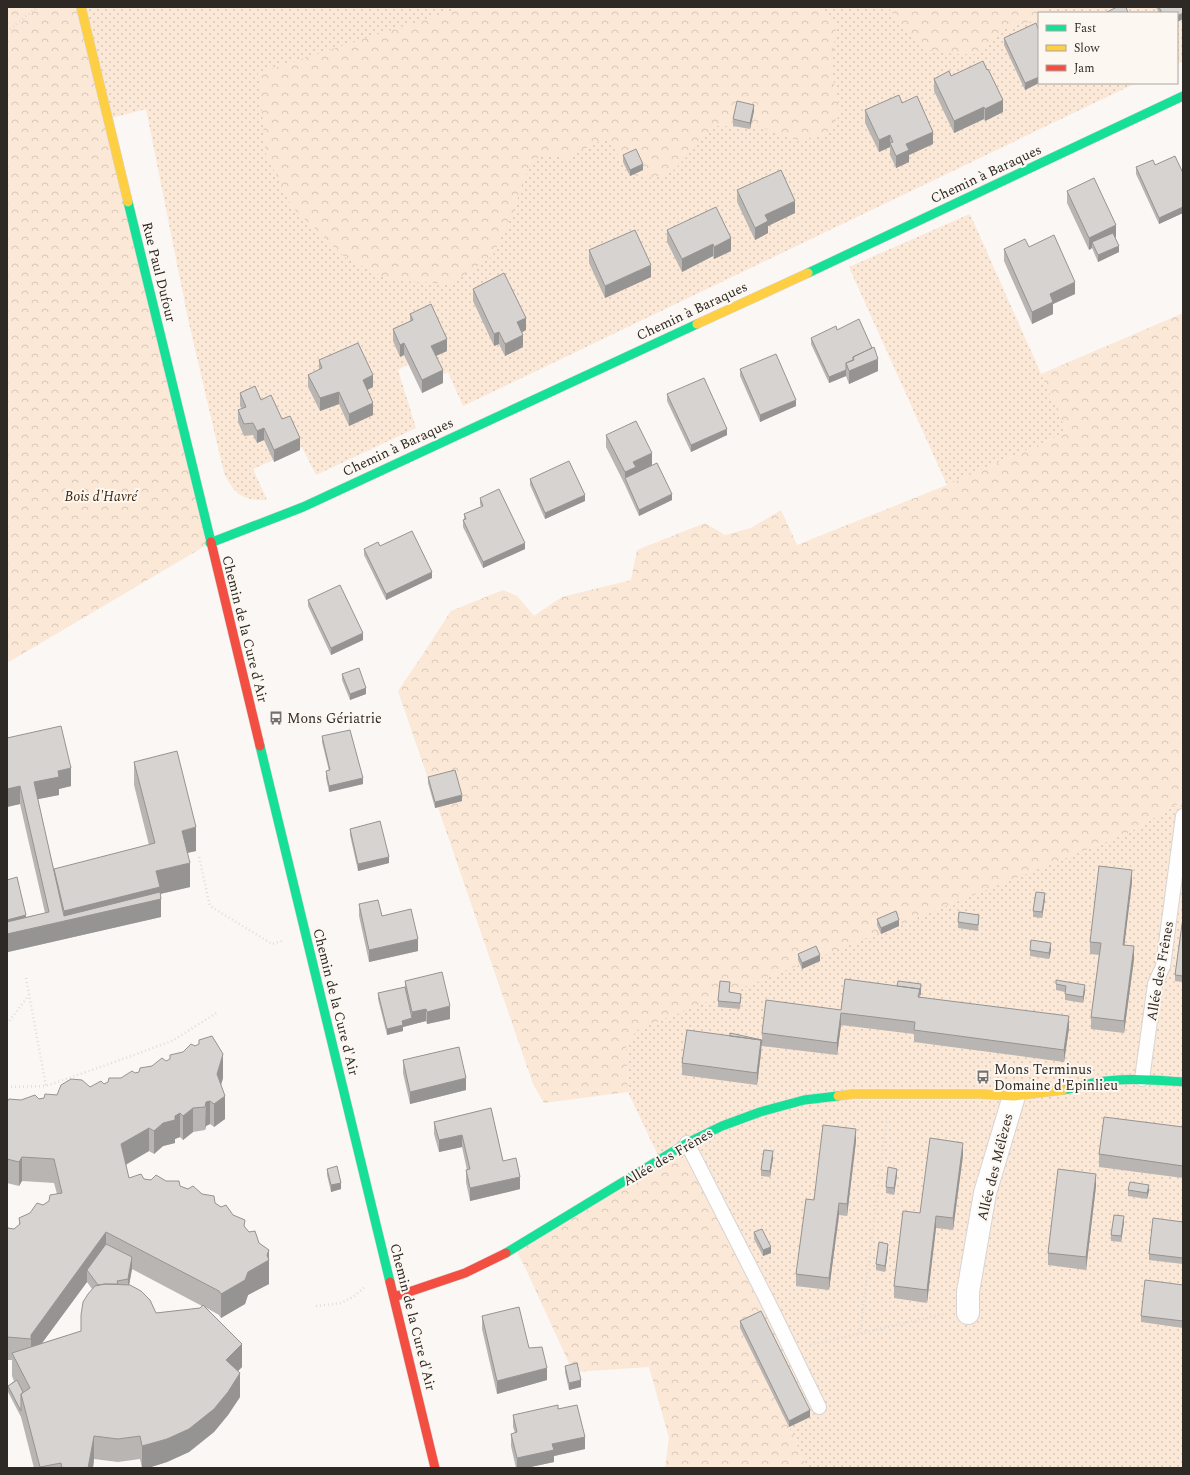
<svg xmlns="http://www.w3.org/2000/svg" width="1190" height="1475" font-family="Spectral,serif">
<style>
.grass{fill:url(#grass-dots)}
.forest{fill:url(#forest-crowns)}
.lines{fill:none;stroke-linecap:round;stroke-linejoin:round}
.lane-casing{stroke:#d9d4d1;stroke-width:16}
.street-casing{stroke:#d9d4d1;stroke-width:24}
.fast-casing{stroke:#d9d4d1;stroke-width:10}
.slow-casing{stroke:#d9d4d1;stroke-width:10}
.jam-casing{stroke:#d9d4d1;stroke-width:10}
.path{stroke:#dfdedc;stroke-width:2.5;stroke-dasharray:1 3;stroke-linecap:butt}
.lane{stroke:#fefefe;stroke-width:14}
.street{stroke:#fefefe;stroke-width:22}
.fast{stroke:#16e098;stroke-width:9}
.slow{stroke:#ffcf43;stroke-width:9}
.jam{stroke:#f24e42;stroke-width:9}
.wall{fill:#b9b5b3;fill-rule:evenodd}
.shaded-wall{fill:#969492}
.building{fill:#d7d3d0;stroke:#969492}
.labels{text-anchor:middle;dominant-baseline:central;stroke-width:4;stroke-linejoin:round;paint-order:stroke}
.street-label{font-size:14px;fill:#2e2924;stroke:#fdf7f2}
.park-label{font-size:14px;font-style:italic;fill:#402608;stroke:#fdf7f2}
.poi-label{font-size:14px;fill:#2e2924;stroke:#fdf7f2;text-anchor:start}
</style>
<defs>
<pattern id="grass-dots" width="8" height="8" patternUnits="userSpaceOnUse"><rect width="8" height="8" fill="#fbe8d7"/><path d="M2 2h.1M6 6h.1" fill="none" stroke="#d7c7b8" stroke-width="1.8" stroke-linecap="round"/></pattern>
<pattern id="forest-crowns" width="20" height="18" patternUnits="userSpaceOnUse"><rect width="20" height="18" fill="#fbe8d7"/><path d="M2 6a3 3 0 1 1 6 0M12 15a3 3 0 1 1 6 0" fill="none" stroke="#d7c7b8"/></pattern>
</defs>
<rect width="100%" height="100%" fill="#faf7f5"/>
<!-- grass -->
<path class="grass" d="M81 7H1183V61L1177 64V13H1039V83H1136L463 406 448 372 418 384 409 364 398 370 416 428 316 475 302 447 253 469 267 500C243 501 234 494 224 473L188 319 146 109 107 119Z
M970 214 1067 432 947 485 849 267Z
M1183 801V1468H807L789 1427 740 1328 628 1092 626 1045 636 1030 1128 833Z"/>
<!-- forest -->
<path class="forest" d="M7 7H81L210 543 7 663Z
M463 7H821L836 27 831 73 838 97 839 116 825 135 798 140 756 126H715L674 170 660 176 645 178 630 174 607 137 566 159 551 154 535 159 526 175 511 217 492 257 450 284 389 280 347 259 292 207 266 154 258 73Z
M888 7H1050L1046 13H1039V19L1005 29 980 54H954L927 50 904 30Z
M1183 310V801L1128 833 637 1030 626 1045 628 1092 544 1103 533 1084 398 691 423 654 451 611 503 590 517 596 534 616 562 597 631 580 637 550 705 523 725 535 751 528 781 510 797 545 947 485 1067 432 1041 374 1181 314Z
M687 1143 769 1304 761 1317 740 1328 789 1427 807 1468H665L669 1438 649 1367 573 1372 524 1265 515 1249Z"/>
<g class="lines">
<!-- lane casing -->
<g class="lane-casing">
<path id="lane" d="M1142 1079 1155 984 1163 966 1183 816
M687 1143 769 1304 819 1407"/>
</g>
<!-- street casing -->
<g class="street-casing">
<path id="street" d="M968 1313V1292L985 1193 1014 1096"/>
</g>
<!-- fast casing -->
<g class="fast-casing">
<path id="fast" d="M128 202 211 542
M808 273 1183 96
M210 543 303 507 697 324
M260 746 390 1282
M1063 1090C1073 1089 1083 1085 1093 1083 1123 1077 1153 1080 1183 1082
M506 1253 687 1143 722 1126 760 1112 804 1100 838 1096"/>
</g>
<!-- slow casing -->
<g class="slow-casing">
<path id="slow" d="M81 7 128 202
M697 324 808 273
M838 1096 853 1094H980L1014 1096 1063 1090"/>
</g>
<!-- jam casing -->
<g class="jam-casing">
<path id="jam" d="M211 542 260 746
M390 1282 435 1468
M394 1297 465 1273 506 1253"/>
</g>
<!-- path -->
<path class="path" d="M7 32 37 7
M199 857 210 906 272 944 282 941
M26 978 46 1086
M7 1024 29 995
M7 1087 46 1086 109 1064 172 1041 218 1012
M316 1306 341 1303 353 1297 366 1286
M860 1333 887 1117
M810 1345 944 1314"/>
<!-- lane -->
<use href="#lane" class="lane"/>
<!-- street -->
<use href="#street" class="street"/>
<!-- fast -->
<use href="#fast" class="fast"/>
<!-- slow -->
<use href="#slow" class="slow"/>
<!-- jam -->
<use href="#jam" class="jam"/>
</g>
<!-- wall -->
<path class="wall" d="M1156 7H1183V19L1177 22V13H1159Z
M1039 31V83L1025 90 1004 45V38Z
M951 76 1003 112 985 121 984 119 954 133 934 91V79Z
M902 103 933 144 909 155V162L896 168 890 155V147L879 152 865 123V110Z
M754 111 750 129 733 126V119Z
M623 155 643 170 630 176 623 162Z
M1155 165 1183 173V213L1159 224 1136 174V167Z
M737 190 795 213 768 226V233L755 240 737 202Z
M1067 191 1116 237 1115 238 1119 252 1098 262 1092 248 1089 250 1067 203Z
M667 230 731 251 714 259 713 256 682 272 667 242Z
M1029 247 1075 294 1053 304V314L1032 324 1004 261V249Z
M589 250 651 277 605 298 589 263Z
M473 289 526 330 522 332 523 347 505 356 499 344 494 346 473 301Z
M410 314 447 351 436 356 443 383 422 393 404 355 400 357 393 341V329L410 321Z
M837 330 878 371 849 384 846 376 829 383 811 344V338Z
M319 360 373 387 367 390 373 415 349 426 339 404 320 411 308 387V375L319 370Z
M740 369 796 406 760 422 740 376Z
M240 393 261 400 282 419 300 450 274 462 264 440 257 443 253 435 244 436 238 422V410L242 409 240 406Z
M667 394 727 435 691 452 667 401Z
M606 435 652 466 672 500 639 516 625 485 606 447Z
M530 479 585 501 545 519 530 485Z
M480 498 525 549 483 568 463 527V520H464V514L481 507 480 504Z
M380 546 432 578 386 600 364 555V549Z
M308 600 363 640 331 655 308 606Z
M342 674 366 694 350 700 342 680Z
M322 736 363 784 329 792 326 778V771H329L322 742Z
M7 738 71 786 59 789V795L37 799 54 870 149 845 134 785V762L196 851 187 853 190 887 160 894 161 917 8 952V968H7V880L26 917 45 913 20 804 7 807Z
M428 777 462 801 435 808 428 783Z
M350 829 389 863 358 871 350 835Z
M1132 882 1124 945 1134 959 1124 1033 1091 1029V1017L1099 955 1090 954V942Z
M1045 899 1042 918 1033 917V911Z
M359 904 382 916 418 951 369 962 359 916Z
M1183 917V982L1175 981V975Z
M877 919 899 926 881 934 877 925Z
M979 921 978 931 958 928V922Z
M1030 950H1051L1049 959 1030 956Z
M798 954 820 961 802 969 798 960Z
M1056 980 1085 991 1083 1003 1065 1000V992L1056 990Z
M405 981 450 1019 427 1024 426 1021 403 1027V1031L387 1035 378 999V993L405 987Z
M730 988V993L741 1000 740 1009 718 1007V1001Z
M921 990 920 997 1069 1028 1064 1062 914 1042V1034L841 1025 837 1055 762 1046V1033L841 1010Z
M762 1046 757 1085 682 1075V1063Z
M403 1060 466 1090 410 1104 403 1073Z
M166 1061 223 1078 221 1085 225 1119 214 1127 210 1124 206 1126 205 1130 193 1132 183 1140 180 1137 175 1139V1143L163 1146 154 1154 149 1151 126 1165 129 1178 166 1181 202 1194 233 1215 259 1243 269 1250V1284L248 1295 245 1304 221 1318 219 1315 205 1307 242 1367 238 1371 240 1397 228 1415 214 1432 189 1452 167 1462 148 1468H142L140 1459 118 1462 94 1459 93 1468H34L21 1417 8 1392V1386L14 1381 12 1376V1360H7V1231L14 1229 19 1225V1218L30 1213 49 1201 57 1194 54 1183 22 1181 19 1186 7 1183V1102L39 1099 104 1084 139 1072 152 1066ZM132 1269 202 1306 200 1308 156 1313 129 1285ZM87 1282 92 1289 81 1331 42 1343Z
M491 1108 503 1161 520 1189 470 1201 466 1182V1170H467L462 1147 439 1152 434 1134V1122Z
M1183 1127V1178L1099 1167V1154Z
M856 1141 847 1216 839 1215 829 1290 796 1286V1274L814 1200Z
M963 1155 953 1230 936 1228 927 1303 894 1298V1286L920 1213Z
M773 1158 770 1177 761 1176V1170Z
M327 1169 341 1189 331 1192 327 1175Z
M897 1175 894 1195 886 1193V1187Z
M1096 1186 1086 1270 1048 1265V1253Z
M1128 1190 1149 1191 1147 1199 1128 1196Z
M1124 1222 1121 1242 1111 1241V1235Z
M1183 1222V1264L1149 1260V1254Z
M754 1232 771 1253 763 1256 754 1239Z
M888 1250 885 1272 876 1270V1264Z
M1183 1285V1328L1141 1322V1316Z
M482 1316 529 1348 547 1380 497 1394 482 1329Z
M740 1321 810 1417 789 1427 740 1328Z
M565 1366 581 1387 569 1390 565 1372Z
M558 1409 585 1449 554 1456V1462L526 1468H516L511 1446V1434L515 1433 513 1427V1415Z"/>
<!-- shaded-wall -->
<path class="shaded-wall" d="M1183 13V19L1177 22V16Z
M1039 77V83L1025 90V83Z
M1003 100V112L985 121V109Z
M754 105V111L750 129V123Z
M984 107V119L954 133V121Z
M933 132V144L909 155V162L896 168V156L906 144Z
M890 135V147L879 152V140Z
M643 164V170L630 176V170Z
M795 201V213L768 226V233L755 240V228L765 215Z
M1183 207V213L1159 224V218Z
M1116 225V237L1095 247 1092 242V248L1089 250V238Z
M731 238V251L714 259V247Z
M713 244V256L682 272V259Z
M1119 246V252L1098 262V255Z
M651 265V277L605 298V286Z
M1075 282V294L1053 304V314L1032 324V312L1050 294Z
M526 318V330L517 335V322Z
M499 332V344L494 346V334Z
M523 335V347L505 356V344Z
M447 339V351L431 358V346Z
M404 343V355L400 357V345Z
M878 359V371L849 384V371Z
M443 370V383L422 393V380Z
M846 370V376L829 383V377Z
M373 375V387L363 392V380Z
M339 392V404L320 411V398Z
M796 400V406L760 422V415Z
M373 403V415L349 426V414Z
M264 428V440L257 443V431Z
M727 429V435L691 452V445Z
M300 438V450L274 462V450Z
M652 453V466L625 478V472L633 462Z
M672 494V500L639 516V510Z
M585 495V501L545 519V513Z
M525 543V549L483 568V562Z
M432 572V578L386 600V594Z
M363 633V640L331 655V648Z
M366 688V694L350 700V694Z
M71 768V786L59 789V795L34 800V782L58 771Z
M363 778V784L329 792V786Z
M20 786V804L7 807V789Z
M462 795V801L435 808V802Z
M196 827V851L182 854V831Z
M389 857V863L358 871V864Z
M190 863V887L160 894 161 899V917L8 952V968H7V920L26 915V930L64 921V911L156 871Z
M1132 870V882L1123 957V945Z
M1045 893V899L1042 918V912Z
M899 920V926L881 934V928Z
M418 939V951L369 962V950Z
M1051 943V950L1049 959V953Z
M1134 946V959L1124 1033V1021Z
M820 955V961L802 969V963Z
M1085 985V991L1083 1003V997Z
M450 1006V1019L427 1024V1012Z
M426 1009V1021L403 1027V1031L387 1035V1029L402 1021 412 1018V1012Z
M841 1013V1025L837 1055V1043Z
M1069 1016V1028L1064 1062V1050Z
M761 1040V1052L757 1085V1073Z
M223 1054V1078L217 1098V1074Z
M466 1078V1090L410 1104V1092Z
M225 1096V1119L214 1127V1104Z
M210 1101V1124L206 1126 205 1130 206 1102Z
M193 1108V1132L183 1140V1116Z
M180 1113V1137L175 1139V1143L163 1146 154 1154V1131L163 1123Z
M149 1128V1151L121 1167V1144Z
M856 1129V1141L847 1216V1204Z
M462 1135V1147L439 1152V1140Z
M963 1143V1155L953 1230V1218Z
M773 1151V1158L770 1177V1171Z
M22 1157V1181L19 1186V1162Z
M897 1169V1175L894 1195V1188Z
M1096 1174V1186L1086 1270V1257Z
M520 1177V1189L470 1201V1188Z
M341 1183V1189L331 1192V1185Z
M1149 1185V1191L1147 1199V1193Z
M839 1203V1215L829 1290V1278Z
M936 1216V1228L927 1303V1290Z
M1124 1216V1222L1121 1242V1236Z
M106 1232V1256L87 1270V1282L31 1358V1362V1335Z
M888 1244V1250L885 1272V1266Z
M771 1247V1253L763 1256V1250Z
M269 1250V1284L248 1295 245 1304 221 1318V1294L267 1255Z
M132 1257V1269L128 1291V1279Z
M242 1344V1367L226 1383V1360Z
M547 1368V1380L497 1394V1381Z
M240 1373V1397L228 1415 214 1432 189 1452 167 1462 148 1468H142V1446Z
M581 1380V1387L569 1390V1383Z
M810 1410V1417L789 1427V1421Z
M94 1436V1459L93 1468H88Z
M585 1437V1449L554 1456V1462L526 1468H517V1458L552 1444Z"/>
<!-- building -->
<path class="building" d="M1117 7H1126L1128 13H1105Z
M1159 7H1183V13L1177 16V13H1162Z
M1036 23 1039 31V77L1025 83 1004 38Z
M983 61 987 70 988 69 1003 100 985 109 984 107 954 121 934 79 949 71 951 76Z
M899 95 902 103 917 96 933 132 906 144 909 150 896 156 890 143 893 142 890 135 879 140 865 110Z
M737 101 754 105 750 123 733 119Z
M636 149 643 164 630 170 623 155Z
M1175 156 1183 173V207L1159 218 1136 167 1153 160 1155 165Z
M781 170 795 201 765 215 768 221 755 228 737 190Z
M1094 178 1116 225 1089 238 1067 191Z
M716 207 731 238 714 247 713 244 682 259 667 230Z
M635 230 651 265 605 286 589 250Z
M1113 233 1119 246 1098 255 1092 242Z
M1054 235 1075 282 1050 294 1053 302 1032 312 1004 249 1025 239 1029 247Z
M504 273 526 318 517 322 523 335 505 344 499 332 494 334 473 289Z
M431 304 447 339 431 346 443 370 422 380 404 343 400 345 393 329 413 320 410 314Z
M859 319 872 348 853 357V360L846 363V370L829 377 811 338 836 326 837 330Z
M358 343 373 375 363 380 373 403 349 414 339 392 320 398 308 375 322 368 319 360Z
M874 347 878 359 849 371 846 363 854 360 853 357Z
M776 354 796 400 760 415 740 369Z
M704 378 727 429 691 445 667 394Z
M255 386 261 400 271 395 282 419 290 416 300 438 274 450 264 428 257 431 253 423 244 424 238 410 246 407 240 393Z
M636 421 652 453 633 462 636 467 625 472 606 435Z
M569 461 585 495 545 513 530 479Z
M657 463 672 494 639 510 625 478Z
M499 489 525 543 483 562 463 520 466 519 464 514 483 506 480 498Z
M412 531 432 572 386 594 364 549 378 542 380 546Z
M340 585 363 633 331 648 308 600Z
M359 668 366 688 350 694 342 674Z
M61 726 71 768 58 771 59 777 34 782 64 916 160 892 161 899 7 934V922L49 912 20 786 7 789V738Z
M350 730 363 778 329 786 326 771 330 770 322 736Z
M177 751 196 827 182 831 190 863 156 871 160 887 64 911 54 869 155 843 134 762Z
M455 770 462 795 435 802 428 777Z
M380 821 389 857 358 864 350 829Z
M1099 866 1132 870 1123 945 1134 946 1124 1021 1091 1017 1101 943 1090 942Z
M17 877 26 915 7 920V880Z
M1036 892 1045 893 1042 912 1033 911Z
M378 900 382 916 411 909 418 939 369 950 359 904Z
M896 911 899 920 881 928 877 919Z
M959 912 979 915 978 925 958 922Z
M1183 917V976L1175 975Z
M1031 940 1051 943 1049 953 1030 950Z
M816 946 820 955 802 963 798 954Z
M442 972 450 1006 427 1012 426 1009 412 1012 405 981Z
M845 979 920 989 918 997 1069 1016 1064 1050 914 1030 915 1022 841 1013 837 1043 762 1033 766 1000 841 1010Z
M1056 980 1085 985 1083 997 1065 994 1066 986 1056 984Z
M720 981 730 982 729 992 741 994 740 1003 718 1001Z
M898 981 921 984 920 995V989L897 986Z
M405 987 412 1018 402 1021 403 1025 387 1029 378 993Z
M687 1030 761 1040 757 1073 682 1063Z
M730 1033 762 1040 761 1046V1040L730 1036Z
M212 1036 223 1054 217 1074 225 1096 214 1104 210 1101 206 1102 205 1107 193 1108 183 1116 180 1113 175 1116V1120L163 1123 154 1131 149 1128 121 1144 129 1178 141 1174 144 1179 151 1180 156 1175 166 1181H179L180 1186 188 1189 193 1186 202 1194 214 1196 215 1203 221 1207 226 1205 233 1215 245 1220 244 1226 249 1232 255 1231 259 1243 269 1250 267 1255 269 1260 248 1272 245 1280 221 1294 219 1291 106 1232 31 1335V1339L7 1337V1231L8 1228 14 1229 20 1224 19 1218 30 1213 37 1203 43 1205 49 1201 50 1195 62 1193 54 1159 22 1157 19 1162 7 1159V1102L9 1099 21 1100 35 1095 39 1099 44 1098 45 1094 57 1095 61 1085 71 1079 82 1080 90 1087 101 1081 104 1084 108 1082 109 1078H121L132 1071 135 1073 139 1072 140 1068 152 1066 162 1058 166 1061 170 1059V1055L183 1052 191 1044 195 1046 199 1044V1040Z
M459 1047 466 1078 410 1092 403 1060Z
M491 1108 503 1161 516 1158 520 1177 470 1188 466 1170 470 1169 462 1135 439 1140 434 1122Z
M1104 1117 1183 1127V1166L1099 1154Z
M823 1125 856 1129 847 1204 839 1203 829 1278 796 1274 806 1199 814 1200Z
M930 1138 963 1143 953 1218 936 1216 927 1290 894 1286 903 1211 920 1213Z
M764 1150 773 1151 770 1171 761 1170Z
M337 1166 341 1183 331 1185 327 1169Z
M888 1167 897 1169 894 1188 886 1187Z
M1058 1169 1096 1174 1086 1257 1048 1253Z
M1130 1182 1149 1185 1147 1193 1128 1190Z
M1114 1215 1124 1216 1121 1236 1111 1235Z
M1153 1218 1183 1222V1258L1149 1254Z
M762 1229 771 1247 763 1250 754 1232Z
M879 1242 888 1244 885 1266 876 1264Z
M106 1244 132 1257 128 1279 117 1281 118 1284H105L98 1285 87 1270Z
M1145 1280 1183 1285V1321L1141 1316Z
M105 1284 130 1285 141 1291 150 1300 156 1313 200 1308 203 1305 242 1344 226 1360 240 1373 228 1392 214 1409 189 1429 167 1439 142 1446 140 1436 118 1439 94 1436 88 1468H62L61 1463 40 1467 21 1394 30 1388 12 1353 81 1331V1315L83 1302 88 1294 95 1286Z
M519 1307 529 1348 542 1347 547 1368 497 1381 482 1316Z
M761 1311 810 1410 789 1421 740 1321Z
M577 1363 581 1380 569 1383 565 1366Z
M17 1380 23 1392 21 1394V1411L8 1386Z
M558 1405V1409L577 1405 585 1437 552 1444 554 1450 517 1458 511 1434 517 1432 513 1415Z"/>
<!-- icons -->
<defs>
<g id="bus-bare" transform="scale(1.08)"><path d="M-5-6H5V4H4V6H2V4H-2V6H-4V4H-5ZM-3.5-4V0h7V-4ZM-3.5 1.2v1.5H-2V1.2ZM2 1.2v1.5H3.5V1.2Z" fill="#75716d" stroke="#fdf7f2" stroke-width="2.5" paint-order="stroke"/></g>
</defs>
<g fill-rule="evenodd">
<use href="#bus-bare" x="276" y="718"/>
<use href="#bus-bare" x="983" y="1077"/>
</g>
<g class="labels">
<!-- street labels -->
<g class="street-label">
<text transform="translate(986 174) rotate(-25)">Chemin à Baraques</text>
<text transform="translate(159 272) rotate(76)">Rue Paul Dufour</text>
<text transform="translate(692 311) rotate(-25)">Chemin à Baraques</text>
<text transform="translate(398 447) rotate(-25)">Chemin à Baraques</text>
<text transform="translate(245 629) rotate(76)">Chemin de la Cure d'Air</text>
<text transform="translate(1160 971) rotate(-80)">Allée des Frênes</text>
<text transform="translate(336 1002) rotate(76)">Chemin de la Cure d'Air</text>
<text transform="translate(668 1157) rotate(-30)">Allée des Frênes</text>
<text transform="translate(995 1167) rotate(-76)">Allée des Mélèzes</text>
<text transform="translate(413 1317) rotate(76)">Chemin de la Cure d'Air</text>
</g>
<!-- park labels -->
<g class="park-label">
<text x="101" y="496">Bois d'Havré</text>
</g>
<!-- poi labels -->
<g class="poi-label">
<text x="287" y="718">Mons Gériatrie</text>
<text x="994" y="1069">Mons Terminus<tspan x="994" dy="16">Domaine d'Epinlieu</tspan></text>
</g>
</g>
<!-- border -->
<rect width="1190" height="1475" fill="none" stroke="#2e2924" stroke-width="16"/>
<!-- legend -->
<rect x="1038" y="12" width="140" height="72" fill="#fdf7f2" stroke="#aaa5a0"/>
<rect x="1046" y="25" width="20" height="6" fill="#16e098" stroke="#aaa5a0"/>
<text x="1074" y="32" font-size="12" fill="#2e2924">Fast</text>
<rect x="1046" y="45" width="20" height="6" fill="#ffcf43" stroke="#aaa5a0"/>
<text x="1074" y="52" font-size="12" fill="#2e2924">Slow</text>
<rect x="1046" y="65" width="20" height="6" fill="#f24e42" stroke="#aaa5a0"/>
<text x="1074" y="72" font-size="12" fill="#2e2924">Jam</text>
</svg>
